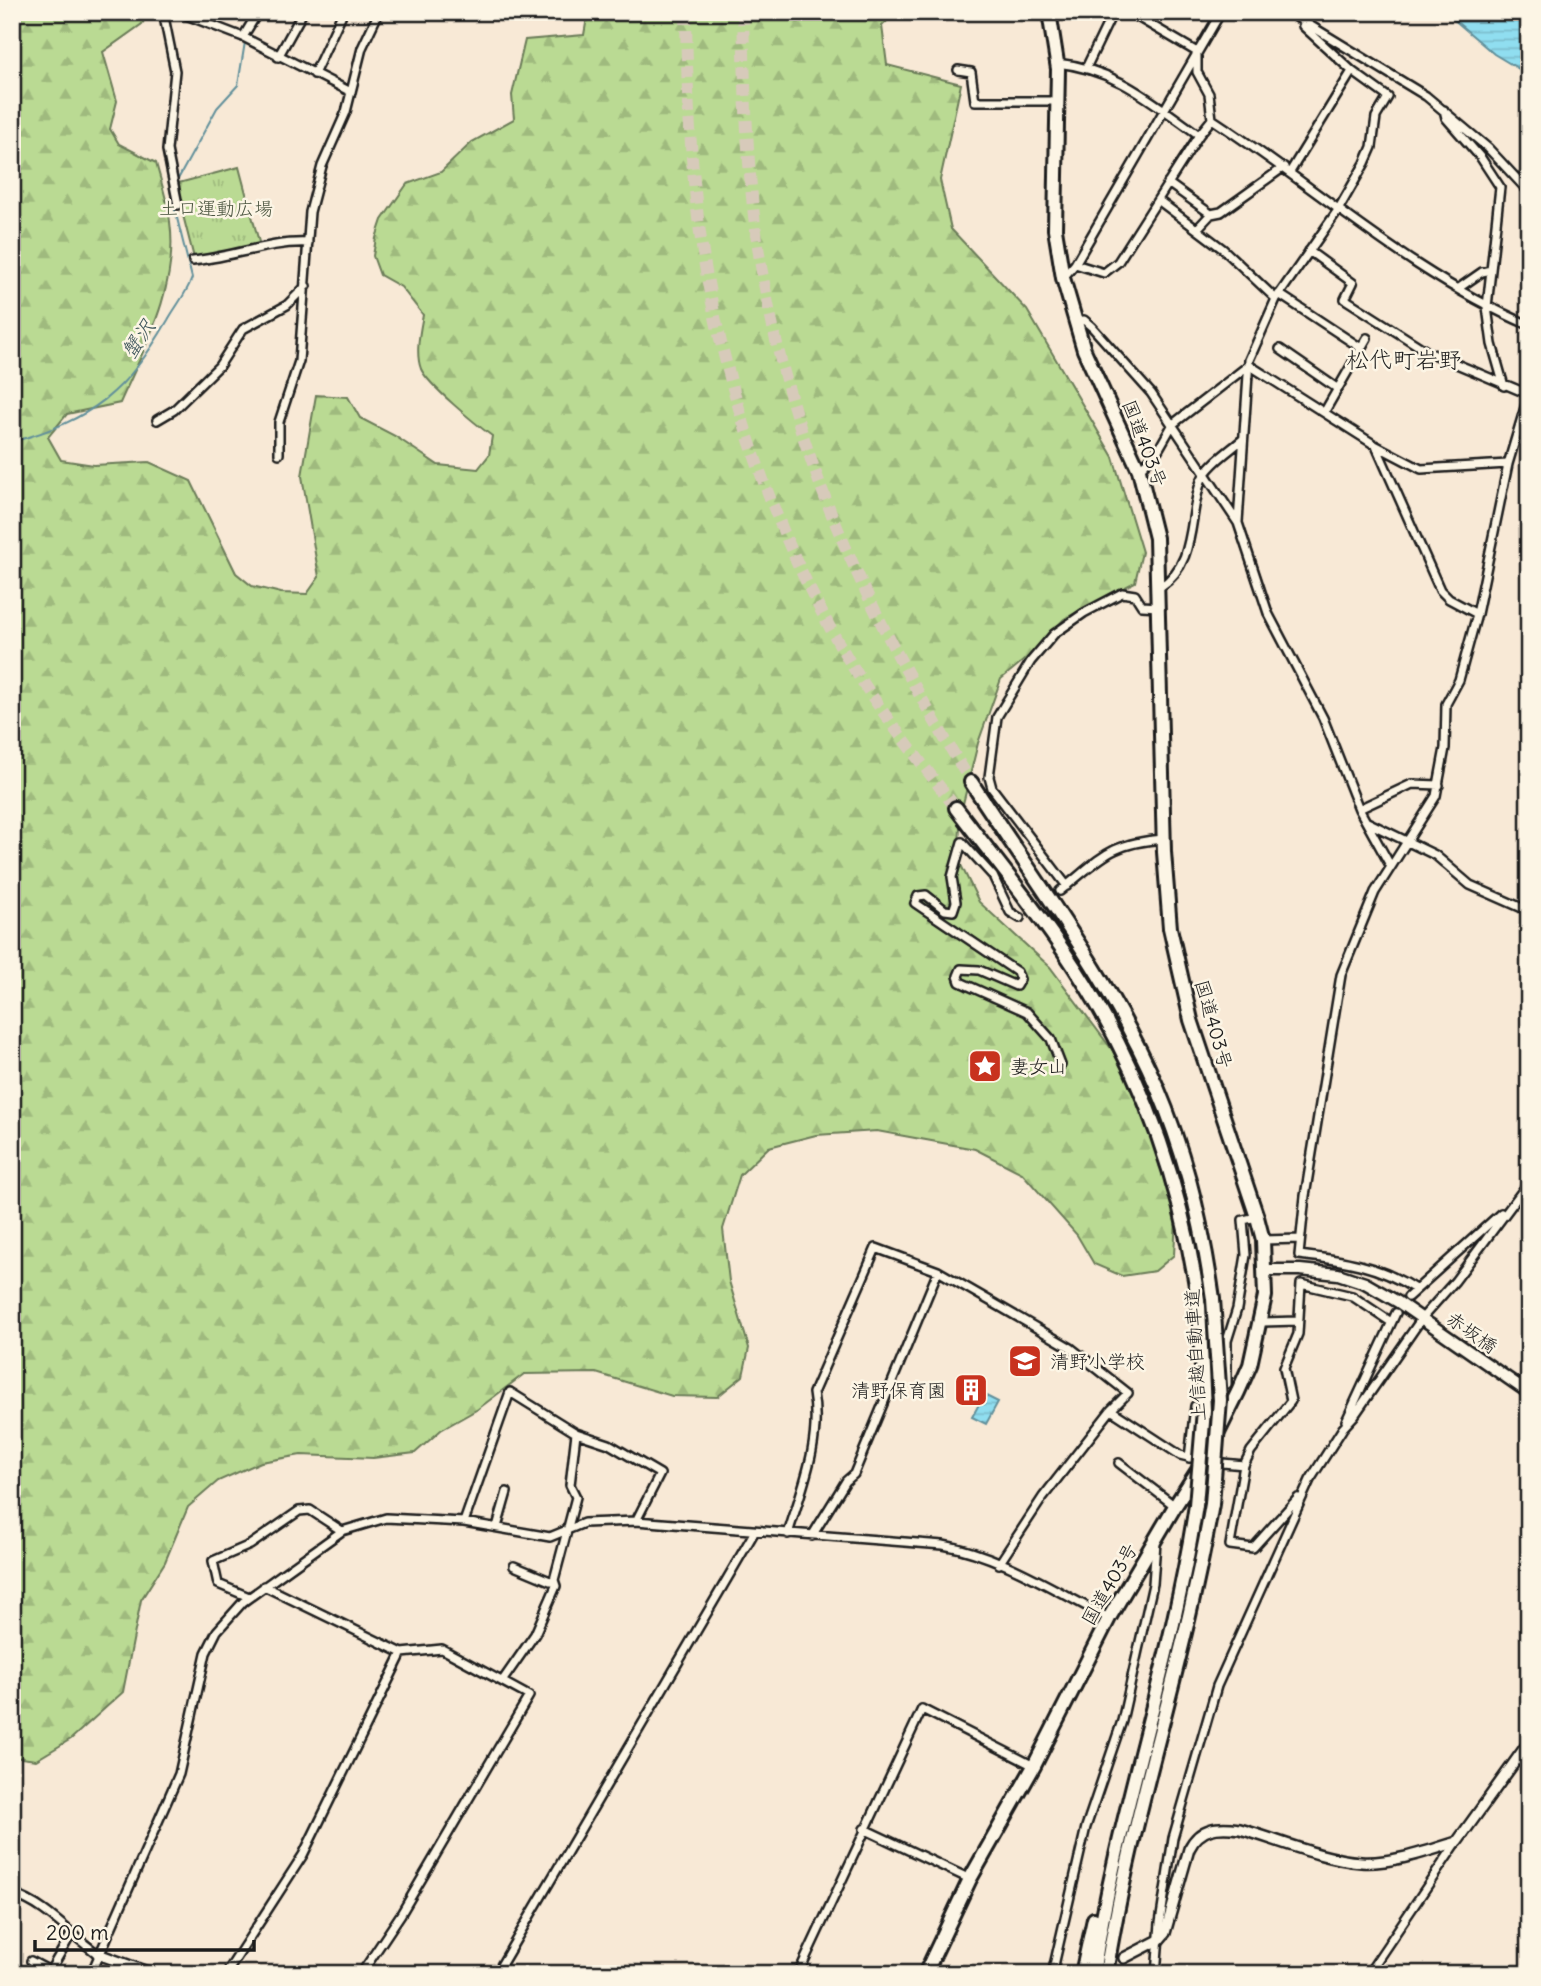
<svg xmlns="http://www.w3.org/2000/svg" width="1541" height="1986" font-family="Delius,'Klee One',sans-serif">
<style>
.grass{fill:url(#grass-tufts);stroke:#6b7b58;stroke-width:2}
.forest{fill:url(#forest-firs);stroke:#6b7b58;stroke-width:2}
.water{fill:url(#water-rules);stroke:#62909b;stroke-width:2}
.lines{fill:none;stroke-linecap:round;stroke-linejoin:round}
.stream{stroke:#62909b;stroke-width:2}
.minor-tunnel{stroke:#d7caba;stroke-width:7;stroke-dasharray:7 3.5;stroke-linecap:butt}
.motorway-tunnel{stroke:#d7caba;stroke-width:12;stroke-dasharray:12 6;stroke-linecap:butt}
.minor-casing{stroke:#1c1c1c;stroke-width:12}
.tertiary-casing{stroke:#1c1c1c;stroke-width:14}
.secondary-casing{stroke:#1c1c1c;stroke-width:15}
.trunk-casing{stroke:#1c1c1c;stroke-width:18}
.motorway-casing{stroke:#1c1c1c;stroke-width:18}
.minor{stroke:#fcf5e5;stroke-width:7}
.tertiary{stroke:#fcf5e5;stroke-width:9}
.secondary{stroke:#fcf5e5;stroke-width:10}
.trunk{stroke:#fcf5e5;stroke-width:12}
.motorway{stroke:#fcf5e5;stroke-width:12}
.motorway-bridge-casing{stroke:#1c1c1c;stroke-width:18;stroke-linecap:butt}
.motorway-bridge{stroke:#fcf5e5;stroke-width:12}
.labels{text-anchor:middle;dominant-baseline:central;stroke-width:5;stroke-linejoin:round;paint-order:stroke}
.park-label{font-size:19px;fill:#4b5540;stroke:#fcf5e5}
.street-label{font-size:19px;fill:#1c1c1c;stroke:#fcf5e5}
.poi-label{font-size:19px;fill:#1c1c1c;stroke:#fcf5e5;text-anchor:start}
.water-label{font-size:21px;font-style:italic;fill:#3f565c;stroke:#fcf5e5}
.quarter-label{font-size:23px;fill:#1c1c1c;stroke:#fcf5e5}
</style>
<defs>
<pattern id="grass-tufts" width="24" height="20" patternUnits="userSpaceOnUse" patternTransform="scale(1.75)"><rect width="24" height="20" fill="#bada93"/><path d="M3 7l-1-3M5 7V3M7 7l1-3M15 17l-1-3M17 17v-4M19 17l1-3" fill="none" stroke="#9fba7e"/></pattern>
<pattern id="forest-firs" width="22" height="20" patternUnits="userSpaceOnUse" patternTransform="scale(1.75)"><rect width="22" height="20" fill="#bada93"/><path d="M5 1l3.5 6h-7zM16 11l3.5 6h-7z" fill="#9fba7e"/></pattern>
<pattern id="water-rules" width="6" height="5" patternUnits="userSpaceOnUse" patternTransform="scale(1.75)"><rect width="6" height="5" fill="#90def0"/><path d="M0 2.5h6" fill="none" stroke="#7cbecd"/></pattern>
</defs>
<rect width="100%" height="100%" fill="#f8e9d6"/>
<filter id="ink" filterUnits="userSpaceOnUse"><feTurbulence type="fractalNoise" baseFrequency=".0143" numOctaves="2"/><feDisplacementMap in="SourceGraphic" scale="14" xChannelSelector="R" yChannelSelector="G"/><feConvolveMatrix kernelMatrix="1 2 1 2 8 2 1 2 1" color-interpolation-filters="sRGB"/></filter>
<g filter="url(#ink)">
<!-- grass -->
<path class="grass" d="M239 167 260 246 194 258 175 184Z"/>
<!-- forest -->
<path class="forest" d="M12 12H149L142 24 103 52 117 101 110 129 119 144 156 163C161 182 168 202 170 222 179 285 145 347 120 403L67 414 48 437 61 460 94 465 149 462 191 481 236 573 252 586 281 593 307 594 319 577 302 476 316 395 348 397 360 418 395 436 438 465 478 469 489 455 492 436C477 425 428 385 421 369 415 353 420 331 423 315L401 287 380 275 373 256 376 238 382 220 407 184 441 172 472 142 514 119 512 95 525 40 584 35 588 12H896L882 26 887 65 961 84 940 180 951 229 1027 310 1113 457 1142 552 1135 582 1064 619 1029 656 1001 679 978 743 961 812 958 859 979 902 1050 967 1113 1051 1141 1107 1160 1163 1176 1218 1174 1255 1155 1271 1122 1276 1094 1264 1077 1235 1022 1173 975 1149 877 1131 816 1135 769 1147 740 1175 723 1229 729 1281 749 1348 743 1376 717 1397 672 1396 596 1373 524 1374 478 1409 441 1430 415 1453 373 1458 301 1455 261 1462 218 1481 188 1507 165 1562 141 1600 123 1692 71 1739 36 1760 14 1757 12 1751Z"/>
<!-- water -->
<path class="water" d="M1445 12H1529V75L1494 54Z
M984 1395 998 1402 986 1424 972 1417Z"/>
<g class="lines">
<!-- stream -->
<path class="stream" d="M249 35 262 12
M177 181 217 108 238 85 245 42
M12 442C94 419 126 392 168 320 175 307 187 293 192 278L170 190"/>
<!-- minor-tunnel -->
<path class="minor-tunnel" d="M1020 918 1060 891"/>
<!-- motorway-tunnel -->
<path class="motorway-tunnel" d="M686 12C687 97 691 182 705 266 728 400 781 551 853 667 884 717 921 762 956 808
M743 12C745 97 747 182 761 266 793 458 870 618 971 782"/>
<!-- minor casing -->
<g class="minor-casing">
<path id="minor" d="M163 12 175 71 167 150 178 205
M178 12 243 37 351 92
M1129 12 1197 52
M1288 12 1426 96 1488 148 1529 192
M207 23 213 12
M243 37 258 12
M1197 52V72L1209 94 1212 119C1318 188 1411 275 1529 325
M278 57 303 12
M1057 63C1116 69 1152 102 1199 135
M1087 66 1113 12
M958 70 971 72 975 101H1057
M314 74 343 12
M1444 110 1446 118 1481 158 1500 187 1487 307 1492 344 1504 386
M1290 172 1352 71 1303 26
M1168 183 1211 214 1221 212 1284 167
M1158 200 1223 249 1276 299
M1197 229 1211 214
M1309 251 1353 283 1345 299 1428 352 1528 394
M193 261C232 257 271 241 308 243
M1075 264 1104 273 1118 262 1199 135 1212 119
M1063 278 1075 264 1221 12
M1459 288 1482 272 1491 270
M1279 294 1361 348
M1075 322 1084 320 1092 327 1151 393 1238 523 1268 613 1323 718 1359 809 1390 865
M1280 349 1338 389
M1249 365 1375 445 1421 469 1508 464
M1325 411 1367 338
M157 420 174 410 219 366 243 329 287 305 306 286
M1376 446 1440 590 1449 599 1477 614
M279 454V422L299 361 310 212 322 166 346 112 362 48 379 12
M1139 470 1157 452 1173 424 1249 365
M1238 522 1249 360 1276 299 1338 210 1365 163 1372 147 1376 117 1388 97 1352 71
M1160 587C1197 563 1188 518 1201 481 1207 465 1231 450 1243 439
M1359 809 1412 784 1439 785
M1367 822 1435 855 1470 885 1529 911
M1067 886 992 788 989 777 997 717 1031 661 1054 634 1084 613 1122 593 1135 595 1142 606 1159 607
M1060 891C1101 859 1108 843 1164 839
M1020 918 1010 912 993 876 962 842 952 877 956 902 953 911 945 910 926 895 918 896 915 903 1017 972 1020 979 1016 986 979 970 961 969 958 976 960 982 1027 1012 1051 1039 1061 1065
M1263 1240 1300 1239
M1415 1289C1378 1265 1342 1260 1299 1255L1305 1196 1341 975 1375 892 1436 796 1445 748 1446 704 1459 680 1477 614 1508 464 1529 394
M1408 1297 1501 1213
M1262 1322 1298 1321
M1346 1421 1396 1313
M1189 1458 1195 1406 1227 1384V1341L1237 1309 1246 1255 1243 1220 1257 1217
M1212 1462 1244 1465
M1119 1463 1175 1506
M1298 1498 1253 1548 1230 1545 1244 1465 1251 1451 1291 1401 1284 1368 1298 1334 1301 1284 1352 1296 1391 1322
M464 1522 510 1392 576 1433 609 1444 660 1474 636 1521
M497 1527 507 1492
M788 1534C802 1487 822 1442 813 1393L876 1248 938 1271 1004 1309 1071 1348 1128 1393 1111 1410
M812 1536 846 1481 854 1474 938 1271
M999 1564 1043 1497 1111 1410 1180 1455 1200 1460
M514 1566 550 1581 554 1580
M264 1586 402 1653 442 1649 529 1696 401 1914 361 1974
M249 1597 218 1584 213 1561 250 1545 299 1511 310 1510 342 1531
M503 1680 535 1634 556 1586 554 1580 576 1497 570 1485 576 1433
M864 1829 970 1879
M12 1894C47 1905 69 1934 98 1954
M31 1961 50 1971 72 1933
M91 1974 179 1774 206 1653 217 1631 243 1602 342 1531 386 1518 464 1522 550 1537 584 1523 636 1521 943 1545C1001 1555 1057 1592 1109 1618
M226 1974 303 1855 402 1653
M496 1974 755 1531
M798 1974 922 1709 1034 1766
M1052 1974 1086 1827 1122 1721 1153 1584 1156 1542
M1156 1974 1160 1923 1173 1838 1217 1686 1310 1480 1343 1428 1354 1416 1422 1318 1455 1281 1529 1182
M1368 1974 1457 1842"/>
</g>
<!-- tertiary casing -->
<g class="tertiary-casing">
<path id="tertiary" d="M98 1954 153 1974
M1124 1958 1159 1940 1165 1933 1189 1849C1200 1827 1217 1826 1240 1829 1279 1840 1321 1859 1361 1862 1391 1864 1428 1851 1457 1842L1529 1742"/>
</g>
<!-- secondary casing -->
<g class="secondary-casing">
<path id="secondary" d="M1264 1270H1300L1338 1274 1365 1283 1398 1302 1529 1393"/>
</g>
<!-- trunk casing -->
<g class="trunk-casing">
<path id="trunk" d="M925 1974 970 1879 1034 1766 1109 1618 1175 1506 1204 1461 1238 1392 1250 1365 1265 1296 1263 1240 1257 1217 1191 1020 1170 928 1164 852 1156 538 1139 470 1084 350 1063 278 1055 229 1058 69 1049 12"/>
</g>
<!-- motorway casing -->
<g class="motorway-casing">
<path id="motorway" d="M971 782C1036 882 1110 978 1157 1087 1186 1155 1203 1226 1213 1299
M956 808C1000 866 1047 922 1085 984 1146 1083 1183 1190 1199 1306
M1082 1974 1094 1919
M1093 1974C1117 1815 1172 1664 1196 1505
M1106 1974C1131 1815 1185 1663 1212 1504"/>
</g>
<!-- minor -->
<use href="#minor" class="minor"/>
<!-- tertiary -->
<use href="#tertiary" class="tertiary"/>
<!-- secondary -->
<use href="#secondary" class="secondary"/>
<!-- trunk -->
<use href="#trunk" class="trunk"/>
<!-- motorway -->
<use href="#motorway" class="motorway"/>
<!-- motorway-bridge casing -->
<g class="motorway-bridge-casing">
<path id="motorway-bridge" d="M1212 1504 1220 1400 1213 1299
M1196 1505 1204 1410 1199 1306"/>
</g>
<!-- motorway-bridge -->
<use href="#motorway-bridge" class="motorway-bridge"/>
</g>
</g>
<!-- icons -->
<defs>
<g id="sight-square" transform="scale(1.75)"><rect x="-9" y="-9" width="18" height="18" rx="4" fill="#c8321e" stroke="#fcf5e5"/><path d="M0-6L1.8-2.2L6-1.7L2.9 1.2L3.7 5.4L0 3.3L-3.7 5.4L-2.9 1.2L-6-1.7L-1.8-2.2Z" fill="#fff"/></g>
<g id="school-square" transform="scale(1.75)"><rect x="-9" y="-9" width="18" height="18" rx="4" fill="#c8321e" stroke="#fcf5e5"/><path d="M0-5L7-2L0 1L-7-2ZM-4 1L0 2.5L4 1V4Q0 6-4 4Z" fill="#fff"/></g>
<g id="building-square" transform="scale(1.75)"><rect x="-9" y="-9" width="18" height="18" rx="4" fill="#c8321e" stroke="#fcf5e5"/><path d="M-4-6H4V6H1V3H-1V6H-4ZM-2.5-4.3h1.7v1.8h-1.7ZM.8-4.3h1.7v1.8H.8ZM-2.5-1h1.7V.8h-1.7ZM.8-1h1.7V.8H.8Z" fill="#fff"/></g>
</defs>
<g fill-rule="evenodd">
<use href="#sight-square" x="985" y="1066"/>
<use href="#school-square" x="1025" y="1361"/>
<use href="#building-square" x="971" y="1390"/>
</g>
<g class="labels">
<!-- park labels -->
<g class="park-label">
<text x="216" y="208">土口運動広場</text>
</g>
<!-- street labels -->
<g class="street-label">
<text transform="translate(1145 443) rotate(69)">国道403号</text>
<text transform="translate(1214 1024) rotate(74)">国道403号</text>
<text transform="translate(1472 1332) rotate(35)">赤坂橋</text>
<text transform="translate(1195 1355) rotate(-93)">上信越自動車道</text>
<text transform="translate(1109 1584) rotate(-60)">国道403号</text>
</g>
<!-- poi labels -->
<g class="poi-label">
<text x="1010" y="1066">妻女山</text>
<text x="1050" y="1361">清野小学校</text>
<text x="946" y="1390" text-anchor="end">清野保育園</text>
</g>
<!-- water labels -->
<g class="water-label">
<text transform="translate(138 339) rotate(-56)">蟹沢</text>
</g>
<!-- quarter labels -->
<g class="quarter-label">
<text x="1404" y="359">松代町岩野</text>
</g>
</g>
<!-- margin -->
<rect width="1541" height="1986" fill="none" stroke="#fcf5e5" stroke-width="42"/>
<rect x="21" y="21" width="1499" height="1944" fill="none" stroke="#1c1c1c" stroke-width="2.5" filter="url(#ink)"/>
<!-- scale -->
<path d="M35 1940v10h219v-10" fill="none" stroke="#1c1c1c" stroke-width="3.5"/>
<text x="46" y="1940" font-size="21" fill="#1c1c1c" stroke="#fcf5e5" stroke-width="5" paint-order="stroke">200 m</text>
</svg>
